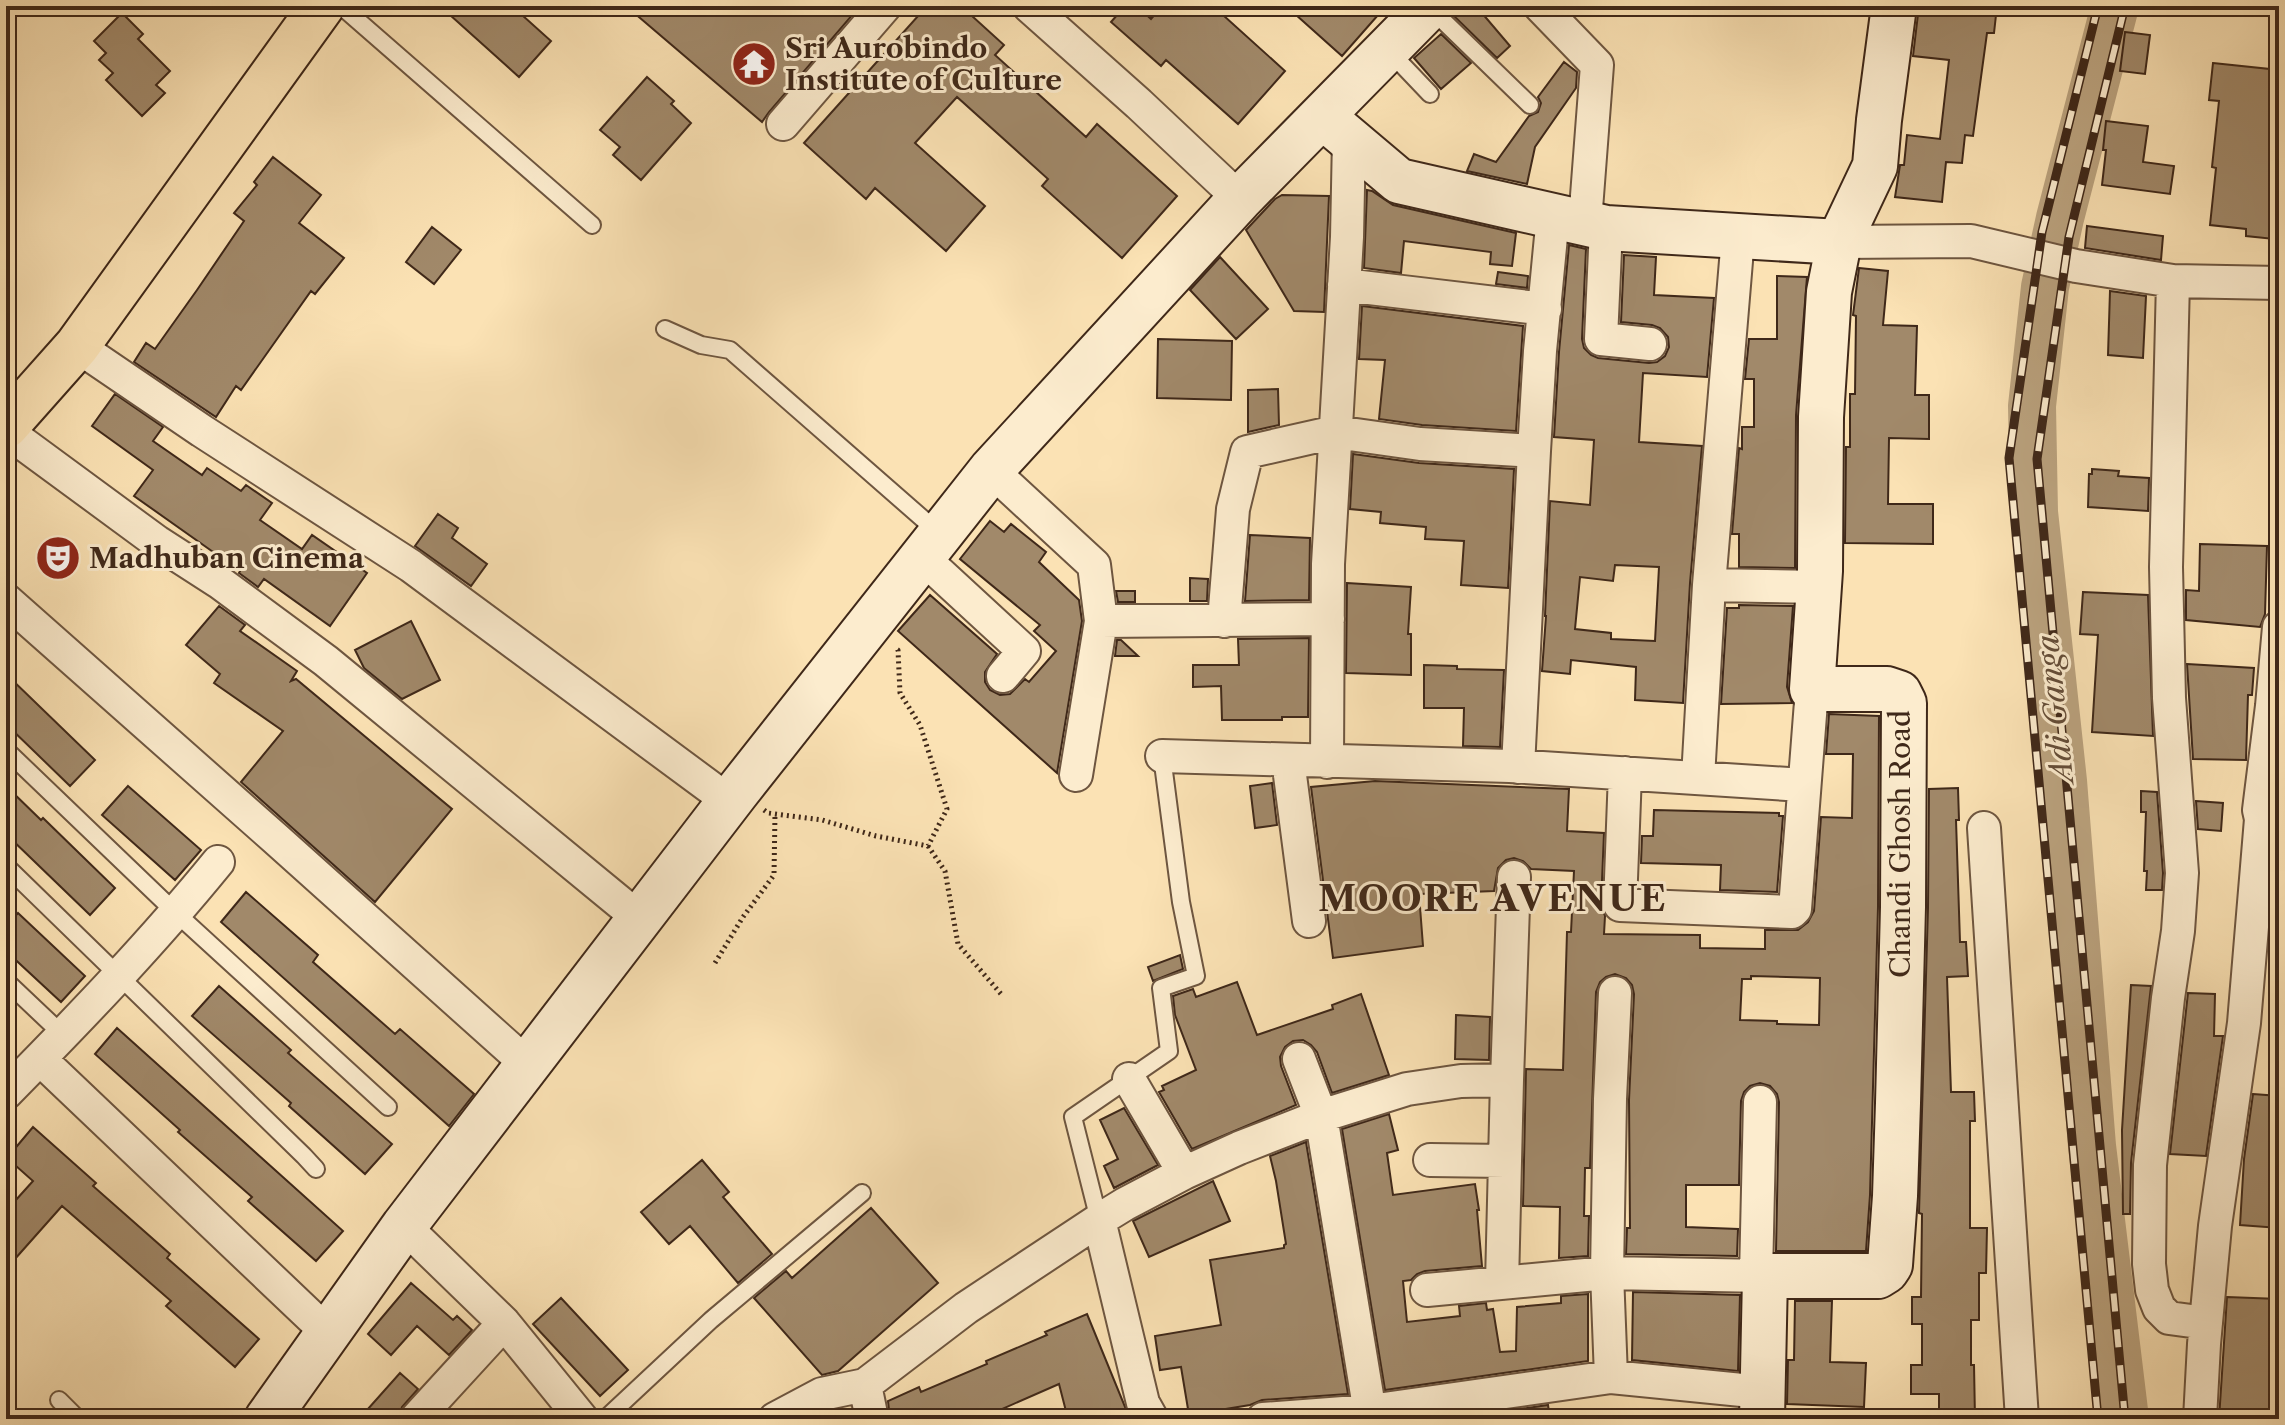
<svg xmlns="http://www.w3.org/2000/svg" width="2285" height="1425" font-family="'Libre Caslon Text',serif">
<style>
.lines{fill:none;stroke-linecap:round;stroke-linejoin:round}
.river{stroke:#bba37f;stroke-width:48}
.building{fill:#a1896a;stroke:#3f2819;stroke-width:2;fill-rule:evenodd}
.lane-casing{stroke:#6e5640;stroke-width:20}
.street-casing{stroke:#6e5640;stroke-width:36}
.secondary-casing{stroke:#3f2819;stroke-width:48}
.primary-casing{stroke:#3f2819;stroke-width:48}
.path{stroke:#3f2819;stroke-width:5;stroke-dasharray:2 4;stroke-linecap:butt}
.lane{stroke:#fcecce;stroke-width:16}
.street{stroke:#fcecce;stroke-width:32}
.secondary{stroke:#fcecce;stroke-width:44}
.primary{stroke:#fbe2b4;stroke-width:44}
.rail-casing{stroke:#3f2819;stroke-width:9}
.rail{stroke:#fcecce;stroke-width:6;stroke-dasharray:18;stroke-linecap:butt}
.labels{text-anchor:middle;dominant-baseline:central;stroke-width:6;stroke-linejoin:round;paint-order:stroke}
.poi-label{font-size:28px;font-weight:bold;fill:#3f2819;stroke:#fcecce;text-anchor:start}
.street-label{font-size:28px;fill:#3f2819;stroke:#fcecce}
.water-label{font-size:30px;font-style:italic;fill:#644d38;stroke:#fcecce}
.district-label{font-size:36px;font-weight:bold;letter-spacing:2px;fill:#3f2819;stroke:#fcecce}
</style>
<rect width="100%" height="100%" fill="#fbe2b4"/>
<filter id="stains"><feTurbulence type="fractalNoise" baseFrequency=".0025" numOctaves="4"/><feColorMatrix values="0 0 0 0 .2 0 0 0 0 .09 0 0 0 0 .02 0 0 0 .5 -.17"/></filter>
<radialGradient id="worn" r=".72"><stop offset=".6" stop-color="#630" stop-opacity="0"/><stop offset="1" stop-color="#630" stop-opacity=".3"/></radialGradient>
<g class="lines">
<!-- river -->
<path class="river" d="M2115 6 2060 218 2045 287 2032 406 2034 512 2063 781 2092 1146 2125 1419"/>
</g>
<!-- building -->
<path class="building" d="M440 6H512L551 41 519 77Z
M626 6H860L769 112 762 122Z
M927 6H961L1004 45 995 55 1086 137 1097 124 1177 196 1122 258 1042 186 1048 179 957 97 915 143 985 206 946 251 875 188 866 199 804 143Z
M1125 6H1137L1151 19 1162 6H1213L1285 71 1238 124 1166 60 1161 66 1111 22Z
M1286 6H1386L1342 56Z
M1467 6H1476L1510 46 1497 58 1455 17Z
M1919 6H1997L1994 33H1987L1973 136 1965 135 1962 163 1946 162 1942 202 1895 197 1900 165H1904L1907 135 1940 139 1949 60 1913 56Z
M122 13 143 34 138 39 170 71 156 85 165 93 142 116 106 80 113 73 99 60 106 53 94 41Z
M2125 32 2150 35 2145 74 2120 71Z
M1441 34 1471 63 1441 89 1414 58Z
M1564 62 1577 72 1576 88 1535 147 1527 184 1467 171 1474 154 1496 162 1529 116 1538 112 1541 103 1538 97Z
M2213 63 2279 70V158L2276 191H2279L2274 239 2246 236V229L2210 225 2216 168 2212 167 2219 101 2209 100Z
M647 77 674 101 671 104 691 123 641 180 613 155 620 147 600 130Z
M2106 121 2148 126 2143 162 2174 166 2170 194 2102 185 2106 150H2103Z
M273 157 321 195 299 223 344 258 315 294 311 291 241 390 236 386 216 417 134 362 146 343 155 349 197 290 244 221 234 213 257 185 254 182Z
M1367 190 1372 191 1393 205 1516 233 1512 266 1490 264 1491 252 1404 241 1401 273 1364 268Z
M1282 195 1329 196 1324 312 1294 311 1246 230 1275 199Z
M2087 226 2163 236 2161 260 2085 248Z
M432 227 461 250 434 284 406 262Z
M1569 245 1586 249 1582 339 1584 348 1591 355 1598 358 1649 363 1657 362 1665 356 1669 347 1668 337 1660 328 1652 325 1621 322 1624 255 1656 257 1654 295 1714 298 1707 377 1643 373 1639 442 1702 446 1690 583 1683 703 1635 700 1636 667 1571 660 1570 674 1542 671 1546 616H1545L1550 501 1590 505 1594 440 1554 437 1559 352ZM1615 565 1659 567 1655 641 1611 639V633L1575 629 1580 577 1613 581Z
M1220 257 1268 309 1236 339 1190 290Z
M1859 268 1888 271 1883 325 1917 326 1915 395H1929V439L1889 438 1888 504H1933V544L1845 543 1846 447H1850V394H1855L1856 316 1853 315Z
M1498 272 1528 276 1527 288 1496 284Z
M1777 276 1807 277 1796 415 1795 568 1739 567V534H1732L1739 448 1742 449V427H1754V379H1745L1749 339H1777Z
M2110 291 2146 296 2143 358 2108 355Z
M1362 306 1523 326 1516 431 1422 425 1379 419 1385 360 1359 359Z
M1158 339 1232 341 1231 400 1157 398Z
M1278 389 1279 425 1248 432V390Z
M115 394 163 427 153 441 202 475 207 468 241 491 246 485 272 503 260 520 302 549 312 535 367 573 330 626 264 579 258 587 239 573 240 571 134 496 153 470 92 426Z
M1353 454 1419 463 1514 469 1508 588 1461 585 1464 541 1425 539 1426 527 1380 523 1381 512 1350 509Z
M2092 469 2119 471 2118 476 2149 478 2148 511 2088 507 2089 474H2092Z
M438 514 458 528 452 538 487 564 471 586 415 546Z
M990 521 1004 532 1011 524 1046 552 1039 562 1079 600 1082 621 1057 773 898 631 930 595 997 654 985 672V682L990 690 1000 695 1010 694 1025 679 1029 682 1056 651 1034 631 1040 625 960 559Z
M1250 535 1310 538 1309 600 1245 601Z
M2200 544 2267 546 2265 614 2260 627 2186 620V590L2199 591Z
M1190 578 1208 579 1207 601H1190Z
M1347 583 1411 587 1408 634H1411V675L1346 673Z
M1116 591H1135V602H1118Z
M2083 592 2148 595 2153 736 2092 732 2098 635 2080 634Z
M1739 605 1793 606 1787 687 1792 703 1721 704 1727 608H1739Z
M219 606 245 625 240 631 297 671 291 681 296 679 452 809 375 902 241 782 283 731 214 683 220 674 186 645Z
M411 621 440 680 402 699 364 668 355 650Z
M1309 638 1308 717H1282V720H1222L1221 686 1193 687V665H1239L1238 639Z
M1117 640H1121L1138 656H1115Z
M2187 664 2254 668 2252 695H2248L2246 760 2193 759Z
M1424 665 1457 666V669L1504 670 1500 747 1463 746 1464 708H1424Z
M6 674 95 760 70 786 6 724Z
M1829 714 1879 716 1878 907 1870 1195 1866 1251H1776L1779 1102 1777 1094 1770 1086 1760 1083 1750 1086 1744 1092 1741 1101 1739 1185H1686V1227L1738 1229 1737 1256 1626 1254 1627 1228H1630L1629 1100 1634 994 1632 985 1626 978 1615 974 1606 977 1600 982 1596 992 1590 1168H1585L1584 1216H1589L1588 1256 1559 1258 1560 1207 1523 1206 1526 1069 1563 1070 1567 932H1571L1574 871 1531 869 1523 861 1514 858 1506 860 1498 868 1494 891 1419 894 1423 946 1333 958 1311 787 1375 781 1569 789 1567 831 1604 833 1601 904 1605 916 1604 934 1700 935V948L1765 949V930H1798L1808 922 1814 911 1821 817 1852 818 1853 754H1826ZM1751 976 1820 978 1819 1025 1777 1024V1021L1740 1020 1742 979H1751Z
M1272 783 1277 825 1255 828 1250 786Z
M6 786 41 820 43 818 115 888 90 915 6 834Z
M128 786 201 850 175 880 102 815Z
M1958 788 1959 820H1956L1960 942H1966L1968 976 1947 977 1951 1092H1974L1975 1121H1970V1228H1987L1986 1273H1979V1320H1971V1365H1974L1975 1419H1939V1394H1911V1365H1922V1324H1912V1297H1921L1922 1214 1919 1213 1928 908 1929 789Z
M2141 791 2157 792 2163 873 2162 890H2146L2147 871H2144L2146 812H2141Z
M2196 801 2223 803 2221 831 2198 829Z
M1654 810 1779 813V816H1783L1777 892 1720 890 1721 865 1641 863 1642 836H1653Z
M246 892 318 955 313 962 395 1034 400 1029 474 1094 449 1126 221 922Z
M18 913 85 976 61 1002 6 951V926Z
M1180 955 1183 969 1153 981 1148 967Z
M1237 982 1257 1035 1333 1009 1332 1005 1361 994 1389 1075 1332 1093 1317 1052 1311 1045 1303 1040 1293 1041 1285 1047 1280 1057 1281 1066 1296 1105 1192 1149 1159 1092 1164 1090 1162 1086 1196 1070 1175 1015 1173 996 1193 989 1196 997Z
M2131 985 2151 986 2131 1163 2130 1214H2123L2122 1130Z
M219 986 291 1050 288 1053 392 1144 365 1174 289 1106 291 1103 192 1016Z
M2188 993 2215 994 2214 1036H2223L2206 1156 2170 1154Z
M1456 1015 1490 1017 1489 1060 1455 1059Z
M117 1028 343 1231 316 1261 248 1201 252 1197 178 1132 180 1130 95 1054Z
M2253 1094 2279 1096V1228L2240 1225 2244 1159Z
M1124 1108 1158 1165 1114 1188 1104 1166 1118 1159 1100 1120Z
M1389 1114 1398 1150 1387 1153 1393 1195 1475 1184 1479 1210H1477L1482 1266 1425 1271 1417 1274 1411 1280 1403 1281 1407 1322 1460 1316 1459 1306 1486 1303 1487 1310 1493 1309 1500 1352 1516 1351 1517 1307 1561 1303V1296L1588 1294V1361L1385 1390 1342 1129Z
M33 1127 96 1183 93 1186 170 1254 167 1258 259 1339 235 1367 166 1306 171 1301 62 1206 6 1269V1211L33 1181 7 1158Z
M1306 1142 1348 1394 1262 1400 1250 1405 1189 1415 1181 1367 1160 1370 1155 1336 1221 1325 1210 1260 1284 1248V1245L1286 1244 1276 1181 1270 1156Z
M702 1160 729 1192 723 1197 772 1254 738 1283 690 1226 669 1244 641 1212Z
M1213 1181 1230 1221 1149 1257 1133 1221Z
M871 1208 938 1283 838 1371 822 1375 754 1298 786 1271 792 1278Z
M411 1283 453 1320 457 1316 472 1330 449 1355 417 1326 391 1355 368 1334Z
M1633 1292 1740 1295 1738 1371 1632 1360Z
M2227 1297 2279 1299V1419H2219Z
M561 1298 628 1370 600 1396 533 1324Z
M1795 1301H1832L1830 1362 1866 1363 1864 1407 1787 1404 1788 1360H1794Z
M1087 1314 1130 1419H1068L1059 1384 993 1413 996 1419H890L888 1401 919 1387 921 1392 987 1364 986 1361 1047 1335 1045 1332Z
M400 1373 418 1389 402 1407 398 1419H359Z
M1548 1405 1550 1419H1449Z"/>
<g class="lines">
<!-- lane casing -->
<g class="lane-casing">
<path id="lane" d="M341 6 592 225
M1430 8 1530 105
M1390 52 1430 94
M665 329 701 345 730 350 939 533
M6 750 176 913 388 1107
M6 866 304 1156 316 1169
M6 981 63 1035
M1099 1220 1073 1117 1169 1051 1161 988 1196 976 1181 902 1162 756
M59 1400 78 1419
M605 1419 711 1320 862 1193"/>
</g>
<!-- street casing -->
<g class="street-casing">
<path id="street" d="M1029 6 1139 104 1240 199
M1540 6 1597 65 1585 222
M783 124 885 6
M1606 228 1601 339 1650 344
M1738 237 1709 585 1819 587
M1839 242 1971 241 2076 266 2173 281 2279 283
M2173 281 2166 567 2169 698 2182 873 2178 931 2168 998 2150 1165 2149 1264 2152 1290 2159 1308 2169 1318 2206 1323
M1344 285 1545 309
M77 346 202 431 411 566 730 802
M6 431 157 542 219 582 326 661 640 919
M1534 451 1540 351 1553 216
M991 470 1094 565 1101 621 1076 775
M922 557 1024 651 1003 676
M6 600 276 839 528 1065
M1101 621 1328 619
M1224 621 1233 509 1247 452 1335 432 1420 444 1534 451 1518 767
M1162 756 1510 766 1803 785
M1288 760 1309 921
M1327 762 1328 564 1347 237 1349 138
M1625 773 1620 905 1792 912 1795 909 1812 689
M1698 778 1709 585
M2279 827 2272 826 2261 819 2259 810 2272 706 2279 627
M1984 828 2022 1419
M40 1059 328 1333
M1299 1059 1321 1116 1371 1419
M1129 1079 1184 1173
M6 1093C80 1018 152 943 218 862
M1430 1160 1505 1161
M1099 1220 1143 1403 1152 1419
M404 1226 504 1323 582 1419
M1756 1276 1760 1102
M1502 1283 1507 1080
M1427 1290 1607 1273 1765 1276
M1611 1377 1607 1273 1610 1099 1615 993
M865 1385 872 1419
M416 1419 504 1323
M775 1419 822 1394 865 1385 966 1308 1099 1220 1125 1204 1184 1173 1239 1148 1321 1116 1407 1089 1461 1081 1507 1080 1514 877
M1263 1419 1370 1411 1611 1377 1762 1392
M2200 1419 2204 1344 2215 1226 2244 1023 2261 819"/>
</g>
<!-- secondary casing -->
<g class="secondary-casing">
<path id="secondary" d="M1322 116 1399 181 1606 228 1839 242
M267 1419 404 1226 736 793 991 470 1240 199 1430 6
M1762 1419 1765 1276H1878L1886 1271 1890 1265 1895 1196 1898 1103 1903 907 1904 703 1899 693 1887 689H1812L1820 571 1821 417 1829 292 1839 242 1875 166 1879 120 1894 6"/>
</g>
<!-- primary casing -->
<g class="primary-casing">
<path id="primary" d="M6 426 77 346 322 6"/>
</g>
<!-- path -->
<path class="path" d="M764 810 768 813 822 820 876 836 928 846 947 809 920 725 900 693 898 650 895 648
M928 846 945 871 958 944 1001 994
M715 963 743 917 774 875 775 814"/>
<!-- lane -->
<use href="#lane" class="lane"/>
<!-- street -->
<use href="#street" class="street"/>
<!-- secondary -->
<use href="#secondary" class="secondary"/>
<!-- primary -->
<use href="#primary" class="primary"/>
<!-- rail casing -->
<g class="rail-casing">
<path id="rail" d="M2098 6 2042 232 2009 458 2098 1419
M2125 1419 2037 459 2069 237 2125 6"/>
</g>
<!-- rail -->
<use href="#rail" class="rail"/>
</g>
<!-- icons -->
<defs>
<g id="temple-disc" transform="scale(2.3)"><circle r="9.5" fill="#8f2418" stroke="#fcecce"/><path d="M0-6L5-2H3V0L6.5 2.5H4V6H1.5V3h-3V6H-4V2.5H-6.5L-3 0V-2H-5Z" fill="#fff"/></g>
<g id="theatre-disc" transform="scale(2.3)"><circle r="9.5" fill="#8f2418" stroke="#fcecce"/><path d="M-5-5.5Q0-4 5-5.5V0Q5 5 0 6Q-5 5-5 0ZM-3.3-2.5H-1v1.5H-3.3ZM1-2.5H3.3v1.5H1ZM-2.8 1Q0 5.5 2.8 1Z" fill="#fff"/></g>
</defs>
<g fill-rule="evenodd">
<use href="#temple-disc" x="754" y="64"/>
<use href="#theatre-disc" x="58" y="558"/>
</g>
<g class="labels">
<!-- poi labels -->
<g class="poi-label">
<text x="785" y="48">Sri Aurobindo<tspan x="785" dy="32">Institute of Culture</tspan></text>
<text x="89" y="558">Madhuban Cinema</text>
</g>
<!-- street labels -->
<g class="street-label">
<text transform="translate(1900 844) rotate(-90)">Chandi Ghosh Road</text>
</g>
<!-- water labels -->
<g class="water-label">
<text transform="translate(2055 709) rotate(-96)">Adi Ganga</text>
</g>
<!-- district labels -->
<g class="district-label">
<text x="1493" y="898">MOORE AVENUE</text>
</g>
</g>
<!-- margin -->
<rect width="2285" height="1425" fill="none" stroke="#fbe2b4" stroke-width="32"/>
<rect x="8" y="8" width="2269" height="1409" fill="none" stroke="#3f2819" stroke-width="4"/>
<rect x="16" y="16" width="2253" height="1393" fill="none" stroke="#3f2819" stroke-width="2"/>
<rect width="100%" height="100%" filter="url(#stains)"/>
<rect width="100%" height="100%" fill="url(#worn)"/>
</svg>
